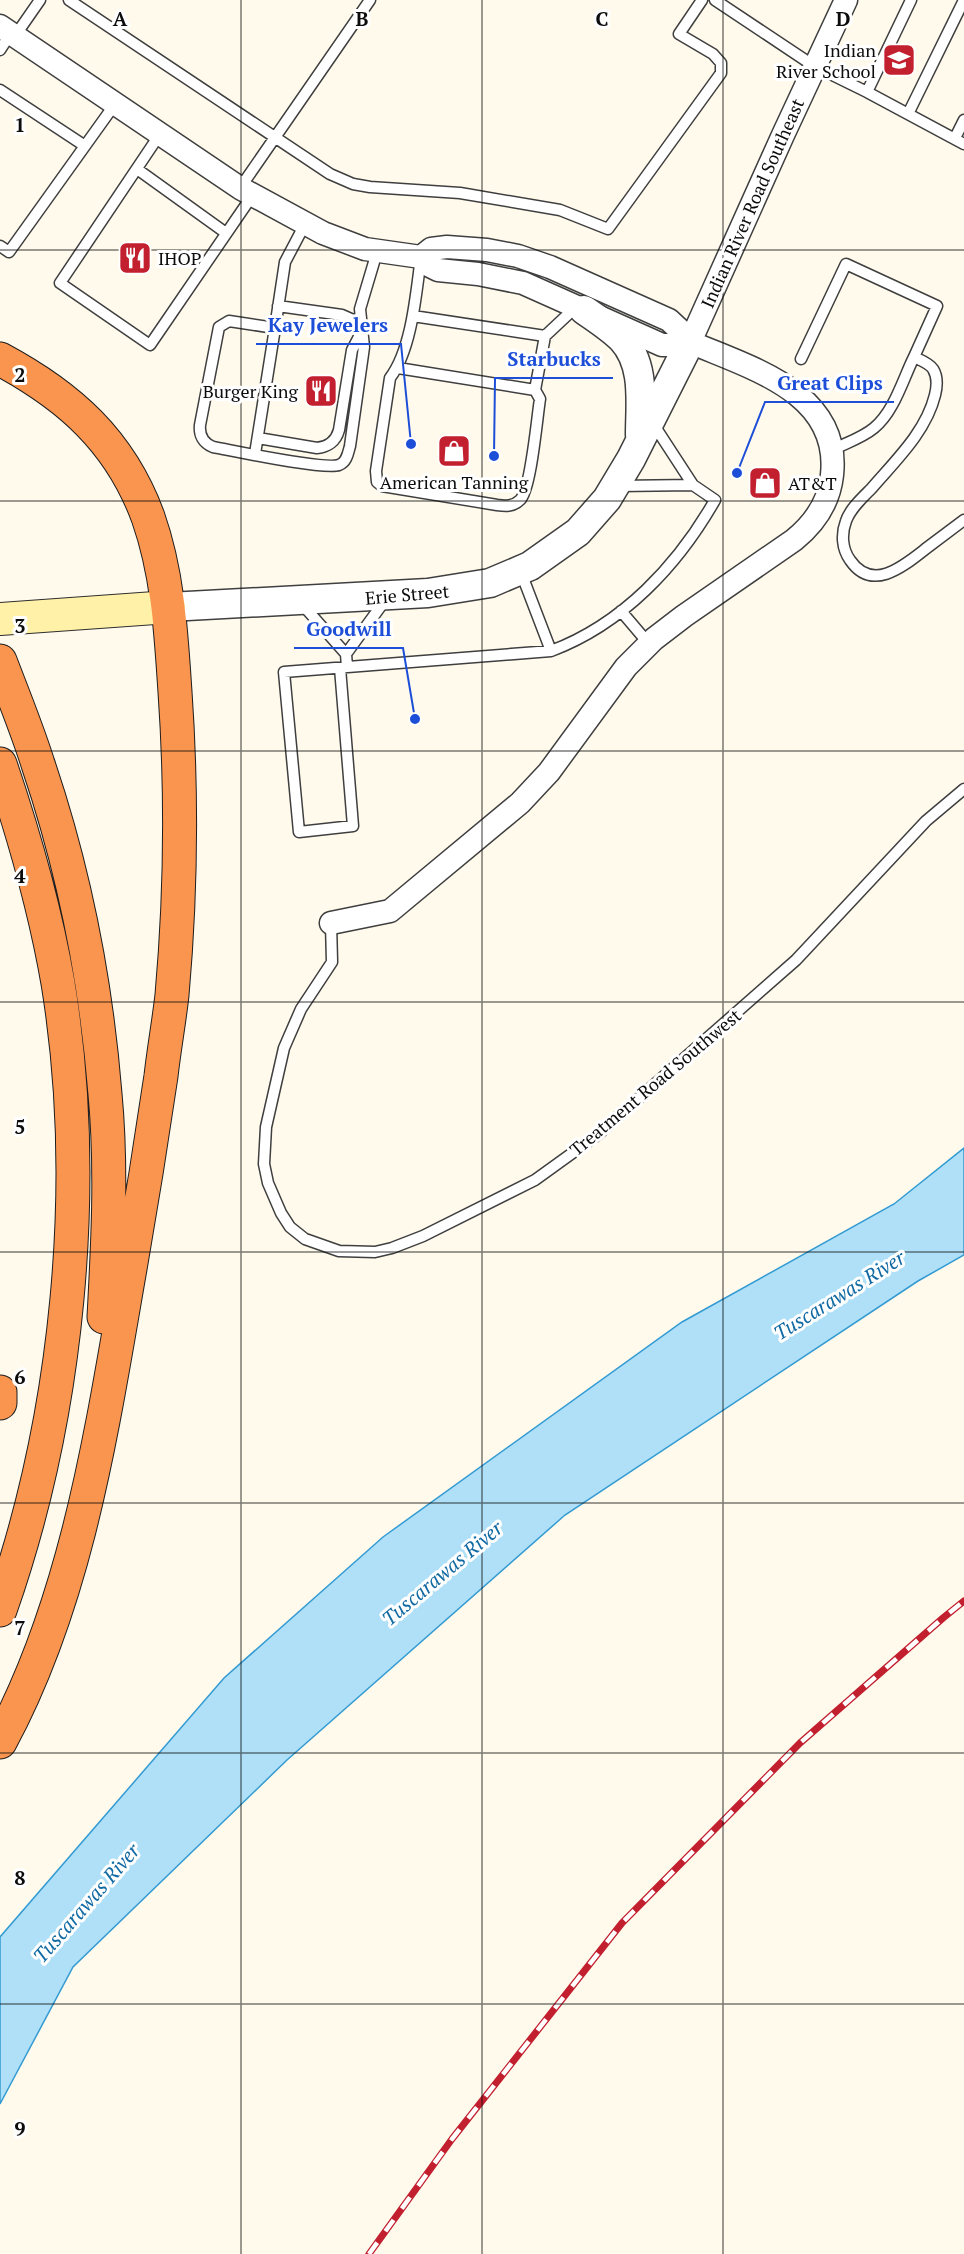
<svg xmlns="http://www.w3.org/2000/svg" width="964" height="2254" font-family="'PT Serif',serif">
<style>
.water{fill:#afe0f8;stroke:#339ad2;stroke-width:1.5}
.lines{fill:none;stroke-linecap:round;stroke-linejoin:round}
.service-casing{stroke:#3f3f3f;stroke-width:13}
.minor-casing{stroke:#3f3f3f;stroke-width:25}
.tertiary-casing{stroke:#3f3f3f;stroke-width:31}
.secondary-casing{stroke:#2e2e2e;stroke-width:34}
.motorway-casing{stroke:#1d1d1d;stroke-width:35}
.service{stroke:#fff;stroke-width:10}
.minor{stroke:#fff;stroke-width:22}
.tertiary{stroke:#fff;stroke-width:28}
.secondary{stroke:#fff1a7;stroke-width:32}
.motorway{stroke:#fa954f;stroke-width:33}
.rail-casing{stroke:#c21f2f;stroke-width:7}
.rail{stroke:#fff;stroke-width:4.5;stroke-dasharray:14;stroke-linecap:butt}
.grid{fill:none;stroke:#0c0c0c;stroke-width:1.5;stroke-opacity:0.55}
.labels{text-anchor:middle;dominant-baseline:central;stroke-width:6;stroke-linejoin:round;paint-order:stroke}
.poi-label{font-size:18px;fill:#0c0c0c;stroke:#fff;text-anchor:end}
.street-label{font-size:18px;fill:#0c0c0c;stroke:#fff}
.water-label{font-size:20px;font-style:italic;fill:#116aa3;stroke:#fff}
.grid-label{font-size:20px;text-anchor:middle;font-weight:bold;fill:#0c0c0c;stroke:#fff;stroke-width:6;stroke-linejoin:round;paint-order:stroke}
.leader{fill:none;stroke:#1d4ed8;stroke-width:2}
.callout-dot{fill:#1d4ed8;stroke:#fff;stroke-width:2}
.callout-label{font-size:20px;text-anchor:middle;font-weight:bold;fill:#1d4ed8;stroke:#fff;stroke-width:6;stroke-linejoin:round;paint-order:stroke}
</style>
<rect width="100%" height="100%" fill="#fffaec"/>
<!-- water -->
<path class="water" d="M964 1148V1255L918 1281 565 1515 287 1760 73 1967 0 2104V1937L224 1678 383 1537 682 1322 894 1204Z"/>
<g class="lines">
<!-- service casing -->
<g class="service-casing">
<path id="service" d="M69 0 330 174 353 184 370 187 460 193 560 210 608 229 721 73V63L713 54 679 34 702 0
M715 0 814 66 867 92 964 144
M15 36 40 0
M0 50 11 33
M0 90 85 146
M867 92 911 0
M908 114 964 0
M160 134 60 283 150 345 252 196
M955 138 964 120
M137 169 226 233
M240 188 370 0
M0 246 9 252 115 104
M421 257C416 293 412 349 390 378L376 471 377 482 382 486 497 505C505 506 513 507 520 500 531 490 537 417 540 399L535 390 545 336 577 306
M278 306 342 315 351 319 362 331
M413 316 545 336
M275 328 285 262 305 224
M801 359 846 264 937 306 914 357
M398 368 535 390
M258 438 317 448C328 447 336 441 339 430L352 350 362 331
M832 450C846 443 862 438 874 428 894 412 903 379 914 357 920 360 929 363 933 369 938 377 937 387 935 395 926 432 895 461 871 489 862 498 850 509 846 521 841 534 842 549 850 560 873 594 906 564 928 547 940 538 952 529 964 520
M255 454 275 328 229 321 219 327 200 425C199 435 203 443 213 447 235 451 323 470 339 465 347 462 348 453 350 446L364 347 360 309 377 252
M618 486 693 485
M520 570 551 651
M301 603 346 654 347 667
M621 611 649 644
M346 654 386 599
M340 668 353 826 299 832 284 672 551 651C623 624 678 565 715 500L693 485 652 422
M331 923 332 962 301 1009 284 1048 266 1127 264 1164 268 1183 281 1213 290 1227 305 1239 339 1251 375 1252 392 1248 423 1236 535 1180 596 1136 796 960 926 821 964 789"/>
</g>
<!-- minor casing -->
<g class="minor-casing">
<path id="minor" d="M0 26 240 188 323 233 365 249 421 257 430 266 438 270 478 274 523 283 662 345H676L690 342
M421 257 431 249 447 247 487 250 518 256 550 267 669 320 684 334 690 342
M690 342 783 135 846 0
M331 923 390 911 520 803 549 772 626 667 654 639 684 616 794 540C815 523 829 503 832 475 841 392 750 368 690 342"/>
</g>
<!-- tertiary casing -->
<g class="tertiary-casing">
<path id="tertiary" d="M584 310C597 319 611 328 622 339 646 365 640 403 640 435
M169 607 428 593 490 583 530 566 578 532 607 499 631 459 690 342"/>
</g>
<!-- secondary casing -->
<g class="secondary-casing">
<path id="secondary" d="M0 619 169 607"/>
</g>
<!-- motorway casing -->
<g class="motorway-casing">
<path id="motorway" d="M0 359C69 396 120 441 148 517 168 574 171 632 175 692 182 793 181 894 172 995 169 1022 164 1049 161 1076 151 1144 140 1212 128 1280 101 1436 76 1601 0 1742
M0 661C13 695 27 729 38 764 74 870 96 982 105 1094 112 1168 108 1243 104 1317
M0 764C24 835 45 908 58 983 91 1185 68 1417 0 1610
M0 1392V1403"/>
</g>
<!-- service -->
<use href="#service" class="service"/>
<!-- minor -->
<use href="#minor" class="minor"/>
<!-- tertiary -->
<use href="#tertiary" class="tertiary"/>
<!-- secondary -->
<use href="#secondary" class="secondary"/>
<!-- motorway -->
<use href="#motorway" class="motorway"/>
<!-- rail casing -->
<g class="rail-casing">
<path id="rail" d="M369 2254 452 2139 622 1923 800 1743 943 1618 964 1601"/>
</g>
<!-- rail -->
<use href="#rail" class="rail"/>
</g>
<!-- grid -->
<path class="grid" d="M241 0V2254M482 0V2254M723 0V2254M0 250H964M0 501H964M0 751H964M0 1002H964M0 1252H964M0 1503H964M0 1753H964M0 2004H964"/>
<!-- icons -->
<defs>
<g id="school-square" transform="scale(1.725)"><rect x="-9" y="-9" width="18" height="18" rx="4" fill="#c21f2f" stroke="#fff"/><path d="M0-5L7-2L0 1L-7-2ZM-4 1L0 2.5L4 1V4Q0 6-4 4Z" fill="#fff"/></g>
<g id="restaurant-square" transform="scale(1.725)"><rect x="-9" y="-9" width="18" height="18" rx="4" fill="#c21f2f" stroke="#fff"/><path d="M-5-6h1v4h1v-4h1v4h1v-4h1v5L-1.5 .5V6h-2V.5L-5-1ZM5-6V6H3V1.5H1.5Q1.5-4 5-6Z" fill="#fff"/></g>
<g id="shop-square" transform="scale(1.725)"><rect x="-9" y="-9" width="18" height="18" rx="4" fill="#c21f2f" stroke="#fff"/><path d="M-5-2.5h2.3a2.7 3.5 0 0 1 5.4 0H5L5.5 6h-11ZM-1.5-2.5h3a1.5 2.3 0 0 0-3 0Z" fill="#fff"/></g>
</defs>
<g fill-rule="evenodd">
<use href="#school-square" x="899" y="60"/>
<use href="#restaurant-square" x="135" y="258"/>
<use href="#restaurant-square" x="321" y="391"/>
<use href="#shop-square" x="454" y="451"/>
<use href="#shop-square" x="765" y="483"/>
</g>
<g class="labels">
<!-- poi labels -->
<g class="poi-label">
<text x="876" y="50">Indian<tspan x="876" dy="21">River School</tspan></text>
<text x="158" y="258" text-anchor="start">IHOP</text>
<text x="298" y="391">Burger King</text>
<text x="454" y="482" text-anchor="middle">American Tanning</text>
<text x="788" y="483" text-anchor="start">AT&amp;T</text>
</g>
<!-- street labels -->
<g class="street-label">
<text transform="translate(752 203) rotate(-66)">Indian River Road Southeast</text>
<text transform="translate(407 594) rotate(-5)">Erie Street</text>
<text transform="translate(655 1082) rotate(-40)">Treatment Road Southwest</text>
</g>
<!-- water labels -->
<g class="water-label">
<text transform="translate(839 1295) rotate(-32)">Tuscarawas River</text>
<text transform="translate(442 1573) rotate(-40)">Tuscarawas River</text>
<text transform="translate(86 1903) rotate(-49)">Tuscarawas River</text>
</g>
</g>
<g class="grid-label">
<text x="120" y="26">A</text>
<text x="362" y="26">B</text>
<text x="602" y="26">C</text>
<text x="843" y="26">D</text>
<text x="20" y="132">1</text>
<text x="20" y="382">2</text>
<text x="20" y="633">3</text>
<text x="20" y="883">4</text>
<text x="20" y="1134">5</text>
<text x="20" y="1384">6</text>
<text x="20" y="1635">7</text>
<text x="20" y="1885">8</text>
<text x="20" y="2136">9</text>
</g>
<!-- callouts -->
<path class="leader" d="M411 444L401 344H256M494 456L495 378H613M737 473L765 402H894M415 719L403 648H294"/>
<g class="callout-dot">
<circle cx="411" cy="444" r="6"/>
<circle cx="494" cy="456" r="6"/>
<circle cx="737" cy="473" r="6"/>
<circle cx="415" cy="719" r="6"/>
</g>
<g class="callout-label">
<text x="328" y="332">Kay Jewelers</text>
<text x="554" y="366">Starbucks</text>
<text x="830" y="390">Great Clips</text>
<text x="349" y="636">Goodwill</text>
</g>
</svg>
